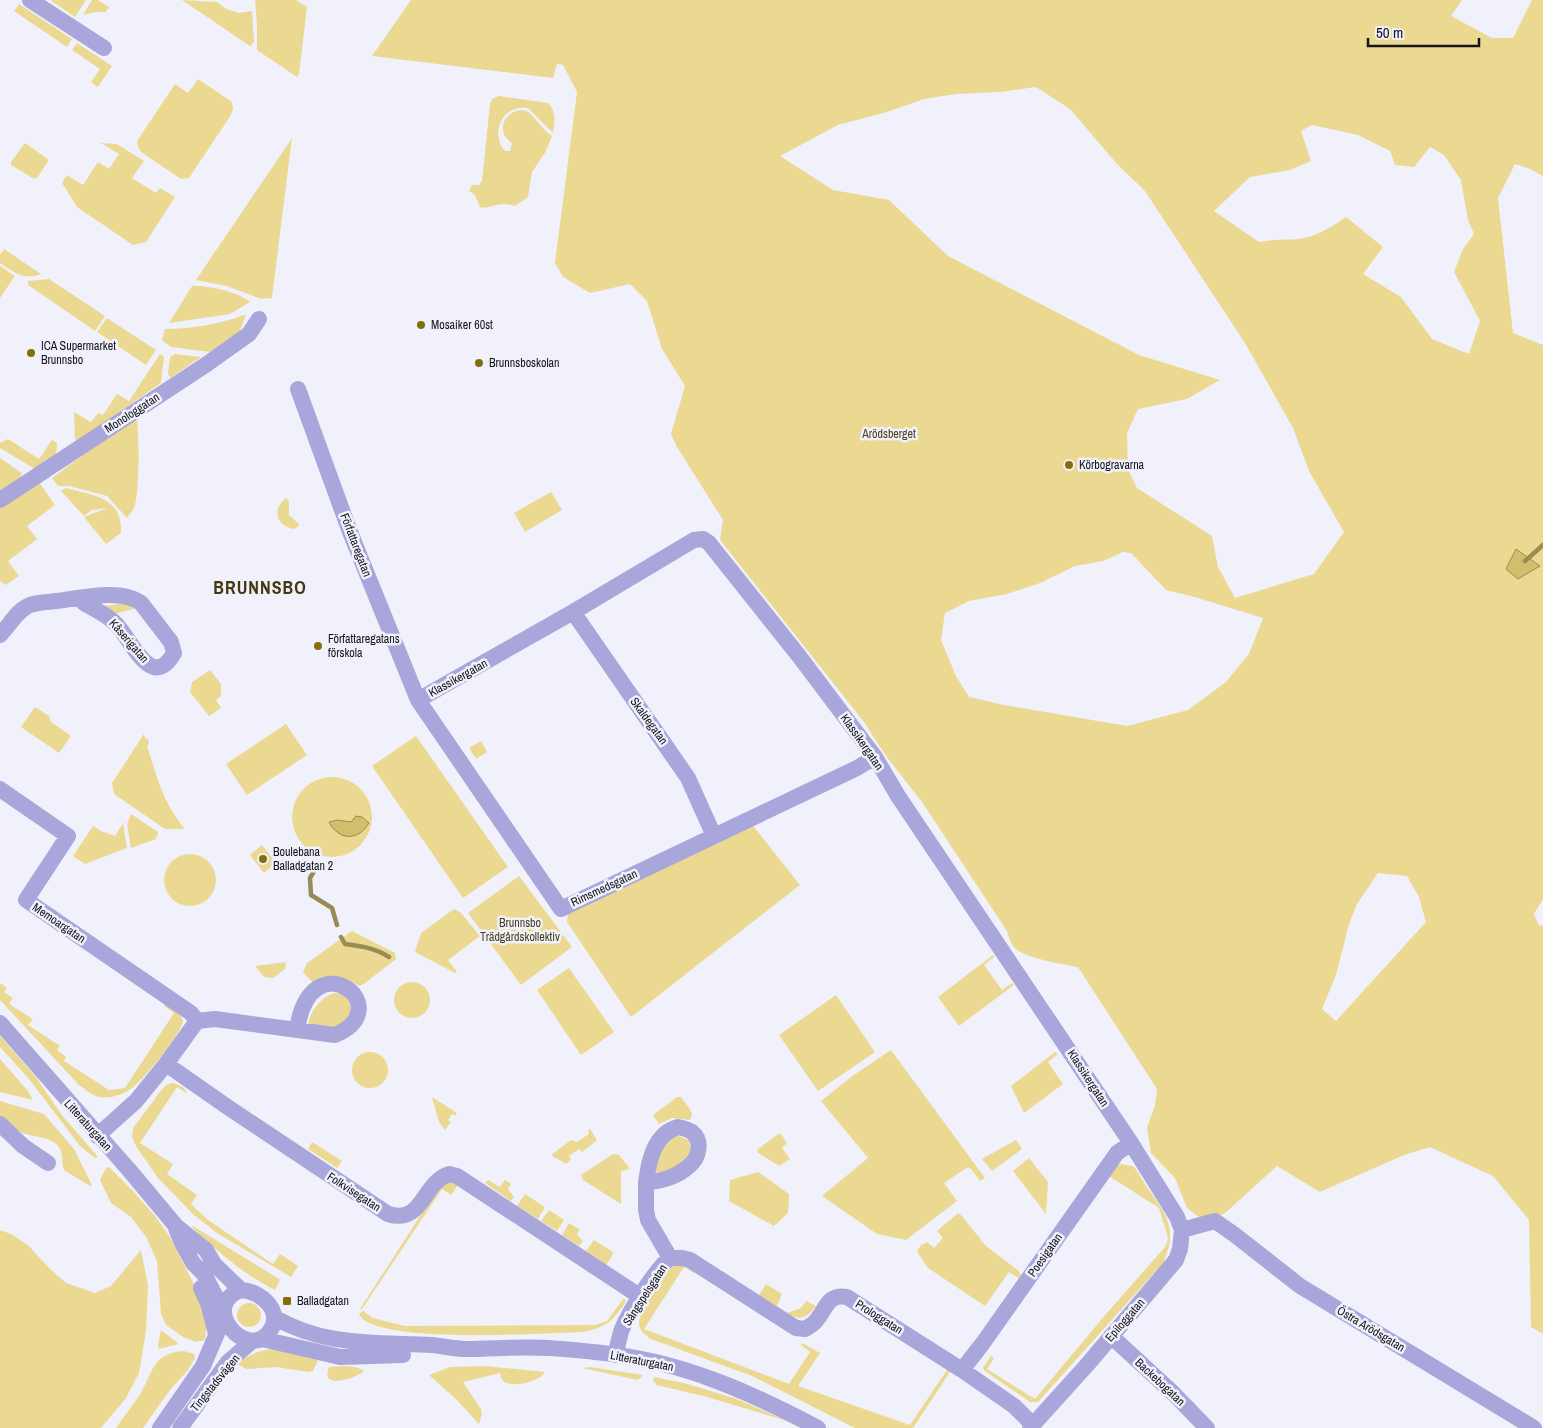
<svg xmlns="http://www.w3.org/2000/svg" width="1543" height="1428" font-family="'Archivo Narrow',sans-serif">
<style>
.green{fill:#ebd991;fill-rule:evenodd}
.water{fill:#d2be6c;stroke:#998b54}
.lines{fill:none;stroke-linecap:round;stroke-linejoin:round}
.stream{stroke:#998b54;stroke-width:4.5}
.minor{stroke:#a8a6da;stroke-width:16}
.poi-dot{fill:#826e0b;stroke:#f1f1fc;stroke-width:2}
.labels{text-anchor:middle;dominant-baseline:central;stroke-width:5;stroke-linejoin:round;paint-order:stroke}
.poi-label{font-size:12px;fill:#15141d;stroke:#f1f1fc;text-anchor:start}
.street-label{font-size:12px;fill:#15141d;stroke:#f1f1fc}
.park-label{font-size:12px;fill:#483f1c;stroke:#f1f1fc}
.district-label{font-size:18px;font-weight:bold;letter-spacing:1px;fill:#433910;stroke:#f1f1fc}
</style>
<rect width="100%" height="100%" fill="#f1f1fc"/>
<!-- green -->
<path class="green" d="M50 0H86L75 17Z
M92 0H98L109 7 106 12H96L83 15Z
M182 0 217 2 226 9 239 13 252 11 254 42 250 46Z
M255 0H296L307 7 299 74 297 77 257 50V25Z
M411 0H1462L1451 16 1492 38H1513L1532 0H1543V176L1528 168 1515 164 1498 198 1513 333 1543 345V899L1534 914 1539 926 1543 925V1334L1531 1327 1529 1220 1493 1176 1430 1147 1404 1155 1320 1192 1277 1166 1224 1214 1200 1218 1187 1208 1175 1178 1151 1153 1147 1128 1155 1105 1157 1089 1078 967C1064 964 1021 958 1013 946 1010 942 1009 936 1007 931L922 802 886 756 864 722 720 540 723 520 677 447 671 434 685 386 662 349 647 301 630 284 590 293 563 277 555 263 577 92 563 65 557 64 553 78 372 56ZM1036 87 1070 109 1117 164 1145 191 1245 343 1293 428 1309 471 1344 532 1314 574 1235 598 1218 567 1212 536 1137 488 1128 469 1127 433 1138 409 1187 399 1220 380 1139 355 948 256 889 200 833 190 780 156 838 125 887 112 924 99 956 94 1000 92ZM1312 125 1358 135 1390 151 1395 165 1414 167 1430 147 1444 155 1461 180 1468 220 1474 234 1463 249 1454 272 1480 321 1469 354 1432 339 1401 297 1363 274 1383 247 1346 217C1333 226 1316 237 1299 239 1286 240 1273 239 1259 242L1214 211 1250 177 1290 170 1311 161 1301 131ZM1123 552 1131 553 1166 590 1198 598 1263 618 1249 654 1226 682 1188 710 1127 726 1004 705 969 697 956 676 941 640 945 613 969 601 1007 594 1040 583 1075 566 1103 561ZM1378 873 1407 876 1419 897 1426 922 1336 1021 1322 1009 1336 975 1349 924 1357 904Z
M19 4 72 39 67 47 14 11Z
M77 43 112 66 98 87 91 82 100 69 72 50Z
M198 79 232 102 233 108 231 115 189 178 181 179 141 152 138 147 137 141 175 84 188 93Z
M499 96 548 103C556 110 555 122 553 133L528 108C501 104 490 134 505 151H510L512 144C509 140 504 137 503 131 501 119 514 107 526 111 534 114 542 130 552 136L545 153 532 172 528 197 515 206C498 200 491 210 480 207L475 195 469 191 472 185H479L482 181 490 104 492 99Z
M292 138 272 298 261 299 227 286 196 280Z
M25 143 49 160 37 178 34 179 11 165V162Z
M101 143 117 144 144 161 132 178 156 193 160 188 175 197 146 242 133 245 77 207 62 183 67 175 83 185 98 162 109 169 119 154Z
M4 249 41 274C24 281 14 272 0 263V255Z
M0 266 15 276 0 298Z
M49 279 105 316 95 331 28 285V281Z
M192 286C207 285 240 292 250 302L230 314 169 323Z
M244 315H246L239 333 210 352 171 347 162 340 165 329C190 329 220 324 244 315Z
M107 318 156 350 146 365 97 332Z
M160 354 164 357 161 383 77 441 75 439 74 412 91 422 98 413 103 415 117 394 129 401Z
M175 354 201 357 170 378 168 373 170 357Z
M137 419C139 437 140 492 134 508 132 511 129 515 127 518L107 496 69 486H58L52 478 94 447Z
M8 439 39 459 52 440 57 443 56 455 44 461 35 469 0 448V443Z
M0 458 22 473 20 478 0 491Z
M39 482 55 505 27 526 37 539 8 561 19 576 6 585 0 581V503Z
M66 488C95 496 122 497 121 533L106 544 84 517 107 508 92 510 84 516 61 491Z
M551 492 562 510 525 532 514 513Z
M286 498 289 501V515L299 524V526L294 529C277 527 271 509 286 498Z
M127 603 136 608 115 614 104 606Z
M210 670 221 684V696L216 700 221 708 209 716 190 692 192 682Z
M35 707 49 716 51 722 71 736 59 753 21 727Z
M286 724 307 755 247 795 226 764Z
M144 734 145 738 148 739 149 743 147 746C158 779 162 801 185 829H165L114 794 112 783Z
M416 736 508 867 463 898 372 766Z
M481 741 487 752 476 759 469 748Z
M292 817a40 40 0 1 1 80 0a40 40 0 1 1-80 0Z
M131 814 158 832 156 839 131 848 127 824Z
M123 823 127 848 85 864 73 856 93 826 101 831 115 836Z
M751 823 800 885 631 1017 567 922 568 913Z
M262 845 276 863 264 873 250 855Z
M164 880a26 26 0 1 1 52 0a26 26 0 1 1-52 0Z
M519 876 572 947 521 985 468 913Z
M454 909 460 912 480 936 448 960 457 972 455 973 415 952 421 933Z
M352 931 395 953 396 959 365 983 359 986C340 974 333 978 313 983L303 972 307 963Z
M993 955 994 957 984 965 1002 990 1012 983 1014 985 959 1026 938 997Z
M286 962 285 969 273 978 264 977 255 966Z
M569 968 614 1032 581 1055 537 990Z
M394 1000a18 18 0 1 1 36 0a18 18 0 1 1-36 0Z
M0 983 7 988 4 992 13 998 9 1004 33 1019 28 1025 60 1046 57 1050 66 1057 64 1061 109 1090 125 1088 174 1013 164 1006 166 1004 181 1016 183 1022C178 1038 143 1081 129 1090 121 1095 109 1099 99 1097 91 1095 85 1089 79 1085L0 1000Z
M335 993 343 994 349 999 352 1015 338 1028 308 1024C311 1010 321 997 335 993Z
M836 995 875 1052 818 1091 779 1035Z
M0 1036 36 1077 61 1114 98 1157 95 1158 80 1146 29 1079 0 1047Z
M891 1050 985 1178 980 1181 972 1170 968 1167 944 1183 957 1201 906 1240 877 1234 822 1196 868 1158 821 1101 851 1077Z
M1055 1052 1058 1054 1048 1062 1063 1084 1024 1113 1011 1086Z
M352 1070a18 18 0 1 1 36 0a18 18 0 1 1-36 0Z
M0 1059 28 1091 33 1100 0 1092Z
M173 1083 183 1087 188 1094 177 1087 140 1143 173 1164 167 1174 197 1195 191 1204 208 1220 273 1264 280 1254 298 1266 291 1277 217 1233 194 1215 158 1178 136 1146 132 1137 133 1128 160 1092 166 1085Z
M432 1097 457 1113 455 1116 452 1114 448 1120 451 1122 445 1130 439 1122Z
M677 1097H681L690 1109 692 1115 690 1120 672 1118 659 1124 653 1115Z
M0 1101 44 1114 74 1149 92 1185 90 1186 64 1170C61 1163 64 1154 59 1147 50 1135 30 1138 19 1131 12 1127 6 1121 0 1116Z
M590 1129 597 1140 582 1152 579 1149 569 1156 571 1159 566 1164 551 1155 571 1140 577 1142 589 1134 588 1130Z
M778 1134H781L787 1143 782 1148 790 1159 779 1166 757 1152 758 1149Z
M676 1135 689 1140 691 1152C683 1162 670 1174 656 1172 658 1152 660 1147 676 1135Z
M1016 1140 1022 1149 992 1171 982 1159Z
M312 1142 342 1161 337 1168 308 1149Z
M613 1154 619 1155 630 1169 621 1171V1204L583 1180 581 1175Z
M1029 1158 1048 1182 1046 1214 1013 1171Z
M1121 1164 1133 1166 1138 1172C1156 1207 1183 1219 1163 1263L1038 1402H1030L985 1371 983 1368 991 1356 994 1358 987 1369 1035 1399 1106 1314 1166 1246 1168 1238 1159 1208 1109 1176 1116 1166Z
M109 1167 133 1191 155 1216 170 1237 199 1294 207 1319 205 1340 196 1342 183 1337 166 1325 161 1314 157 1261 146 1237 131 1217 111 1203 100 1180 106 1168Z
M758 1172 789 1194 788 1213 774 1226 729 1201 730 1180Z
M488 1180 500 1187 505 1180 511 1184 508 1189 514 1197 511 1201 485 1183Z
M450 1181 458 1185 451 1195 442 1189 362 1309H360L433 1196 439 1187Z
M525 1194 545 1207 538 1219 517 1206Z
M549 1210 564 1220 557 1231 541 1221Z
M958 1213 961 1215 986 1246 1019 1271 1021 1276 1020 1279 1009 1272 985 1306 928 1268 918 1253 917 1251 921 1245 927 1242 934 1248 943 1238 937 1231Z
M569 1223 580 1230 577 1234 583 1241 579 1246 562 1235Z
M193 1226 279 1279 280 1280 275 1290C243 1274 218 1252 192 1227Z
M0 1230 11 1234 28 1245 49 1268 66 1283 95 1293 111 1286 141 1250 148 1286 146 1331 139 1373 126 1398 101 1428H0Z
M594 1240 613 1252V1254L606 1265 586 1251Z
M681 1265 695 1271 694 1273 684 1267 644 1329 789 1384 810 1352 801 1345 802 1343 820 1353 798 1386 910 1425 947 1370 952 1369 913 1428H855L752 1376 651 1339C645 1335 640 1331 639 1324 639 1310 660 1282 669 1270L673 1266Z
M766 1284 782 1294 777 1306 759 1295Z
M623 1299 626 1300 625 1303C612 1322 605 1328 582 1332 547 1333 372 1345 359 1314L363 1311 373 1318 405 1326 596 1325 607 1321Z
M806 1301 816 1306C808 1317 800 1322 787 1313L801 1308Z
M237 1315a12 12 0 1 1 24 0a12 12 0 1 1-24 0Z
M161 1330 178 1343V1344L159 1349 158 1345Z
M275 1349 318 1360 313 1371 308 1372 276 1367 247 1369 236 1364C248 1355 259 1350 275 1349Z
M184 1351 194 1354 195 1358 188 1370 170 1390 143 1428H116C123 1417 132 1407 139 1396 153 1374 151 1353 184 1351Z
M484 1366 545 1372C540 1381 517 1387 507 1383 502 1382 501 1377 500 1373L463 1382 481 1409 482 1414 479 1424 457 1400 429 1375 450 1367Z
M329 1367C341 1367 354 1364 364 1371 357 1378 319 1391 329 1367Z
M590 1367 643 1375 638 1380 582 1368Z
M654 1377 684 1383 737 1399 787 1421 707 1397 657 1385 653 1381Z"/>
<!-- water -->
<path class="water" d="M1516 549 1540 566 1518 579 1506 569Z
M356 816 362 817 369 823C358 842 338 840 329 822L338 820 351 822Z"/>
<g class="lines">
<!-- stream -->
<path class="stream" d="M1525 561 1543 545
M317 866 310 878 311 895 332 908 337 925
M341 937 345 944C361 946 375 948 389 957"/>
<!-- minor -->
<path class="minor" d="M30 0 104 48
M298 389 350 532 418 700 561 909 857 768 875 757
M0 500 207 364 249 334 259 319
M573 612 688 778 714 836
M0 635C10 625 17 610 30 605 38 602 49 602 57 601 80 598 121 588 141 603L171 642 174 653C152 692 132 641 117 625 108 615 96 610 84 603L83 598
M418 700 573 612 694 540 703 539 709 543 799 656 875 757 898 796 1131 1143 1177 1217 1182 1230 1180 1249 1176 1260 1087 1365 1030 1428
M0 789 68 836 26 900 191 1013 197 1021
M0 1023 130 1171 176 1226 206 1250 214 1264 241 1290C261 1291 285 1312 269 1332 247 1362 198 1306 241 1290
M166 1064 229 1108 388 1214C423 1225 422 1183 449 1174L457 1176 641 1297
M0 1124 23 1146 48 1163
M678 1127C682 1128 688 1129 692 1132 703 1141 699 1158 689 1166 678 1176 661 1182 646 1182 649 1160 654 1134 678 1127Z
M97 1136 136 1101 166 1064 197 1021 215 1019 335 1035C401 1007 310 938 297 1030
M176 1228 182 1243 193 1263 204 1274 217 1299 224 1309
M1182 1230 1215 1221 1235 1235 1300 1286 1534 1428
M670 1258H682L690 1260 796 1328 805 1329C808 1327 812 1325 815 1322 826 1310 827 1293 847 1297L962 1370 1014 1406 1033 1425
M201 1288 208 1303 216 1334
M274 1317C324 1347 377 1342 432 1345 443 1346 454 1349 466 1349 493 1349 521 1346 549 1348 576 1350 604 1352 631 1357 697 1368 759 1397 818 1428
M1111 1336 1173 1393 1207 1428
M262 1339 340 1357 403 1355
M615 1355C618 1346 619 1337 622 1329 629 1312 656 1268 670 1258L648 1220 646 1210V1182
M962 1370 983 1343 1117 1153 1131 1143
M160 1428 203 1366 224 1317
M180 1428 228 1362 252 1341"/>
</g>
<!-- markers -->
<g class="poi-dot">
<circle cx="421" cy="325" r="5"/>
<circle cx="31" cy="353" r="5"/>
<circle cx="479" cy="363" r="5"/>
<circle cx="1069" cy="465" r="5"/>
<circle cx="318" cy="646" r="5"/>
<circle cx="263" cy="859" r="5"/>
<rect x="282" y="1296" width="10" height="10" rx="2.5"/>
</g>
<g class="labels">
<!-- poi labels -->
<g class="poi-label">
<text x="431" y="325">Mosaiker 60st</text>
<text x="41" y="346">ICA Supermarket<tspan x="41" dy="14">Brunnsbo</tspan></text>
<text x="489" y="363">Brunnsboskolan</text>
<text x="1079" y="465">Körbogravarna</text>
<text x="328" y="639">Författaregatans<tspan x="328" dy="14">förskola</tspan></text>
<text x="273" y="852">Boulebana<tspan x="273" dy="14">Balladgatan 2</tspan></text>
<text x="297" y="1301">Balladgatan</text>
</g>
<!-- street labels -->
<g class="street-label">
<text transform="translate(132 413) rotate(-33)">Monologgatan</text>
<text transform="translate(356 545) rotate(69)">Författaregatan</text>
<text transform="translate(129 641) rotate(49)">Kåserigatan</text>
<text transform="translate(458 678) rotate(-29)">Klassikergatan</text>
<text transform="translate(649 721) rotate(54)">Skaldegatan</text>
<text transform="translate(862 742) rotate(55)">Klassikergatan</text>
<text transform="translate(604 888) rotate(-25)">Rimsmedsgatan</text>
<text transform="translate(59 923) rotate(34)">Memoargatan</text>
<text transform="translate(1088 1078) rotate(57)">Klassikergatan</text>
<text transform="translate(88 1125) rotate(48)">Litteraturgatan</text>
<text transform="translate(354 1192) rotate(33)">Folkvisegatan</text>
<text transform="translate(1045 1255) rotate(-55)">Poesigatan</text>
<text transform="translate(645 1295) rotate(-57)">Sångspelsgatan</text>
<text transform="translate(879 1317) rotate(32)">Prologgatan</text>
<text transform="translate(1125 1320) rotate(-49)">Epiloggatan</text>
<text transform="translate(1371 1329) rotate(31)">Östra Arödsgatan</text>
<text transform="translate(642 1361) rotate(11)">Litteraturgatan</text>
<text transform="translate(1160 1382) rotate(43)">Backebogatan</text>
<text transform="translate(215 1383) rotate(-51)">Tingstadsvägen</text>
</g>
<!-- park labels -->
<g class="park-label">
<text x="889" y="434">Arödsberget</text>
<text x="520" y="923">Brunnsbo<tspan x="520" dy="14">Trädgårdskollektiv</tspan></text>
</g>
<!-- district labels -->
<g class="district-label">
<text x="260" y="587">BRUNNSBO</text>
</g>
</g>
<!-- scale -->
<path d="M1368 38v8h111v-8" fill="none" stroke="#15141d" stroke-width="2.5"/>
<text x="1376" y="38" font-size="15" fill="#15141d" stroke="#f1f1fc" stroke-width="4" paint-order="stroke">50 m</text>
</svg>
